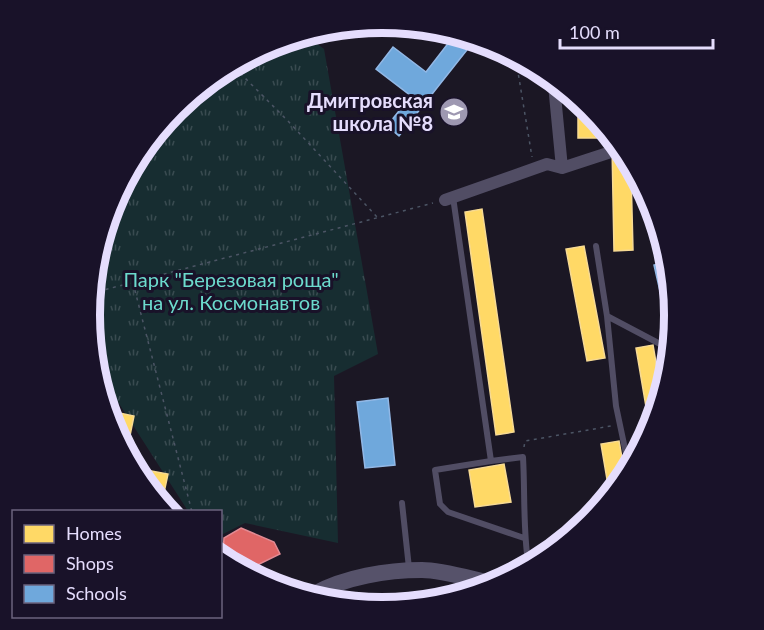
<svg xmlns="http://www.w3.org/2000/svg" width="764" height="630" font-family="Lato,sans-serif">
<style>
.park{fill:url(#park-tufts)}
.homes{fill:#ffd966;stroke:#f7da93;stroke-width:1.5}
.shops{fill:#e06666;stroke:#e28a93;stroke-width:1.5}
.schools{fill:#6fa8dc;stroke:#92b8e6;stroke-width:1.5}
.lines{fill:none;stroke-linecap:round;stroke-linejoin:round}
.path{stroke:#4c5565;stroke-width:1.5;stroke-dasharray:3 4.5;stroke-linecap:butt}
.lane{stroke:#514d64;stroke-width:6}
.street{stroke:#514d64;stroke-width:12}
.secondary{stroke:#56526a;stroke-width:16}
.labels{text-anchor:middle;dominant-baseline:central;stroke-width:6;stroke-linejoin:round;paint-order:stroke}
.poi-label{font-size:20px;font-weight:bold;fill:#e5ddfd;stroke:#191229;text-anchor:end}
.park-label{font-size:20px;fill:#6cdacd;stroke:#191229}
.rim{fill:none;stroke:#e5ddfd;stroke-width:8}
</style>
<defs>
<pattern id="park-tufts" width="24" height="20" patternUnits="userSpaceOnUse" patternTransform="scale(1.5)"><rect width="24" height="20" fill="#172d31"/><path d="M3 7l-1-3M5 7V3M7 7l1-3M15 17l-1-3M17 17v-4M19 17l1-3" fill="none" stroke="#394b50"/></pattern>
</defs>
<rect width="100%" height="100%" fill="#1b1724"/>
<!-- park -->
<path class="park" d="M308 37 324 49 378 354 334 376 338 543 245 523 221 535 220 512 188 511 102 377 90 315 112 203 175 108 270 45Z"/>
<!-- homes -->
<path class="homes" d="M578 101 589 108 597 120V138H578Z
M612 146H614L631 172 633 250 614 251Z
M482 209 514 432 496 435 465 212Z
M584 246 605 358 587 361 566 249Z
M653 345 660 386 650 430 636 348Z
M110 411 134 416 127 450 112 427Z
M619 441 624 469 609 491 601 444Z
M504 464 511 502 475 507 469 470Z
M146 470 168 474 162 502 144 476Z"/>
<!-- shops -->
<path class="shops" d="M241 528 274 542 280 554 247 570 223 554 224 538Z"/>
<!-- schools -->
<path class="schools" d="M453 37 474 41 399 136 387 126 411 96 376 69 393 47 426 72Z
M664 263 674 315 673 321 667 322 654 265Z
M388 398 395 465 365 468 357 402Z"/>
<g class="lines">
<!-- path -->
<path class="path" d="M468 47 496 46
M516 60 532 157
M235 68 287 120 377 217
M133 283 192 512
M93 297 100 291 433 203
M524 447 525 441 611 426"/>
<!-- lane -->
<path class="lane" d="M453 197 491 461 523 457C525 492 523 528 528 562
M596 246 607 316 662 345 665 362
M607 316 616 406 628 463
M491 461 435 470 440 504 448 512 524 538
M402 503 409 568"/>
<!-- street -->
<path class="street" d="M554 85 562 168 617 150
M445 200 547 164 562 168"/>
<!-- secondary -->
<path class="secondary" d="M314 594C345 577 387 570 422 570 443 570 475 580 496 584"/>
</g>
<!-- icons -->
<defs>
<g id="school-disc" transform="scale(1.5)"><circle r="9.5" fill="#9e98b1" stroke="#191229"/><path d="M0-5L7-2L0 1L-7-2ZM-4 1L0 2.5L4 1V4Q0 6-4 4Z" fill="#fff"/></g>
</defs>
<g fill-rule="evenodd">
<use href="#school-disc" x="454" y="112"/>
</g>
<g class="labels">
<!-- poi labels -->
<g class="poi-label">
<text x="433" y="100">Дмитровская<tspan x="433" dy="23">школа №8</tspan></text>
</g>
<!-- park labels -->
<g class="park-label">
<text x="231" y="279">Парк "Березовая роща"<tspan x="231" dy="23">на ул. Космонавтов</tspan></text>
</g>
</g>
<!-- crop -->
<path d="M0 0H764V630H0ZM100 315a282 282 0 1 1 564 0a282 282 0 1 1-564 0Z" fill="#191229" fill-rule="evenodd"/>
<path class="rim" d="M100 315a282 282 0 1 1 564 0a282 282 0 1 1-564 0Z"/>
<!-- legend -->
<rect x="12" y="510" width="210" height="108" fill="#191229" stroke="#6b637e" stroke-width="1.5"/>
<rect x="24" y="525" width="30" height="18" fill="#ffd966" stroke="#6b637e" stroke-width="1.5"/>
<text x="66" y="540" font-size="18" fill="#e5ddfd">Homes</text>
<rect x="24" y="555" width="30" height="18" fill="#e06666" stroke="#6b637e" stroke-width="1.5"/>
<text x="66" y="570" font-size="18" fill="#e5ddfd">Shops</text>
<rect x="24" y="585" width="30" height="18" fill="#6fa8dc" stroke="#6b637e" stroke-width="1.5"/>
<text x="66" y="600" font-size="18" fill="#e5ddfd">Schools</text>
<!-- scale -->
<path d="M560 39v9h153v-9" fill="none" stroke="#e5ddfd" stroke-width="3"/>
<text x="569" y="39" font-size="18" fill="#e5ddfd" stroke="#191229" stroke-width="4.5" paint-order="stroke">100 m</text>
</svg>
